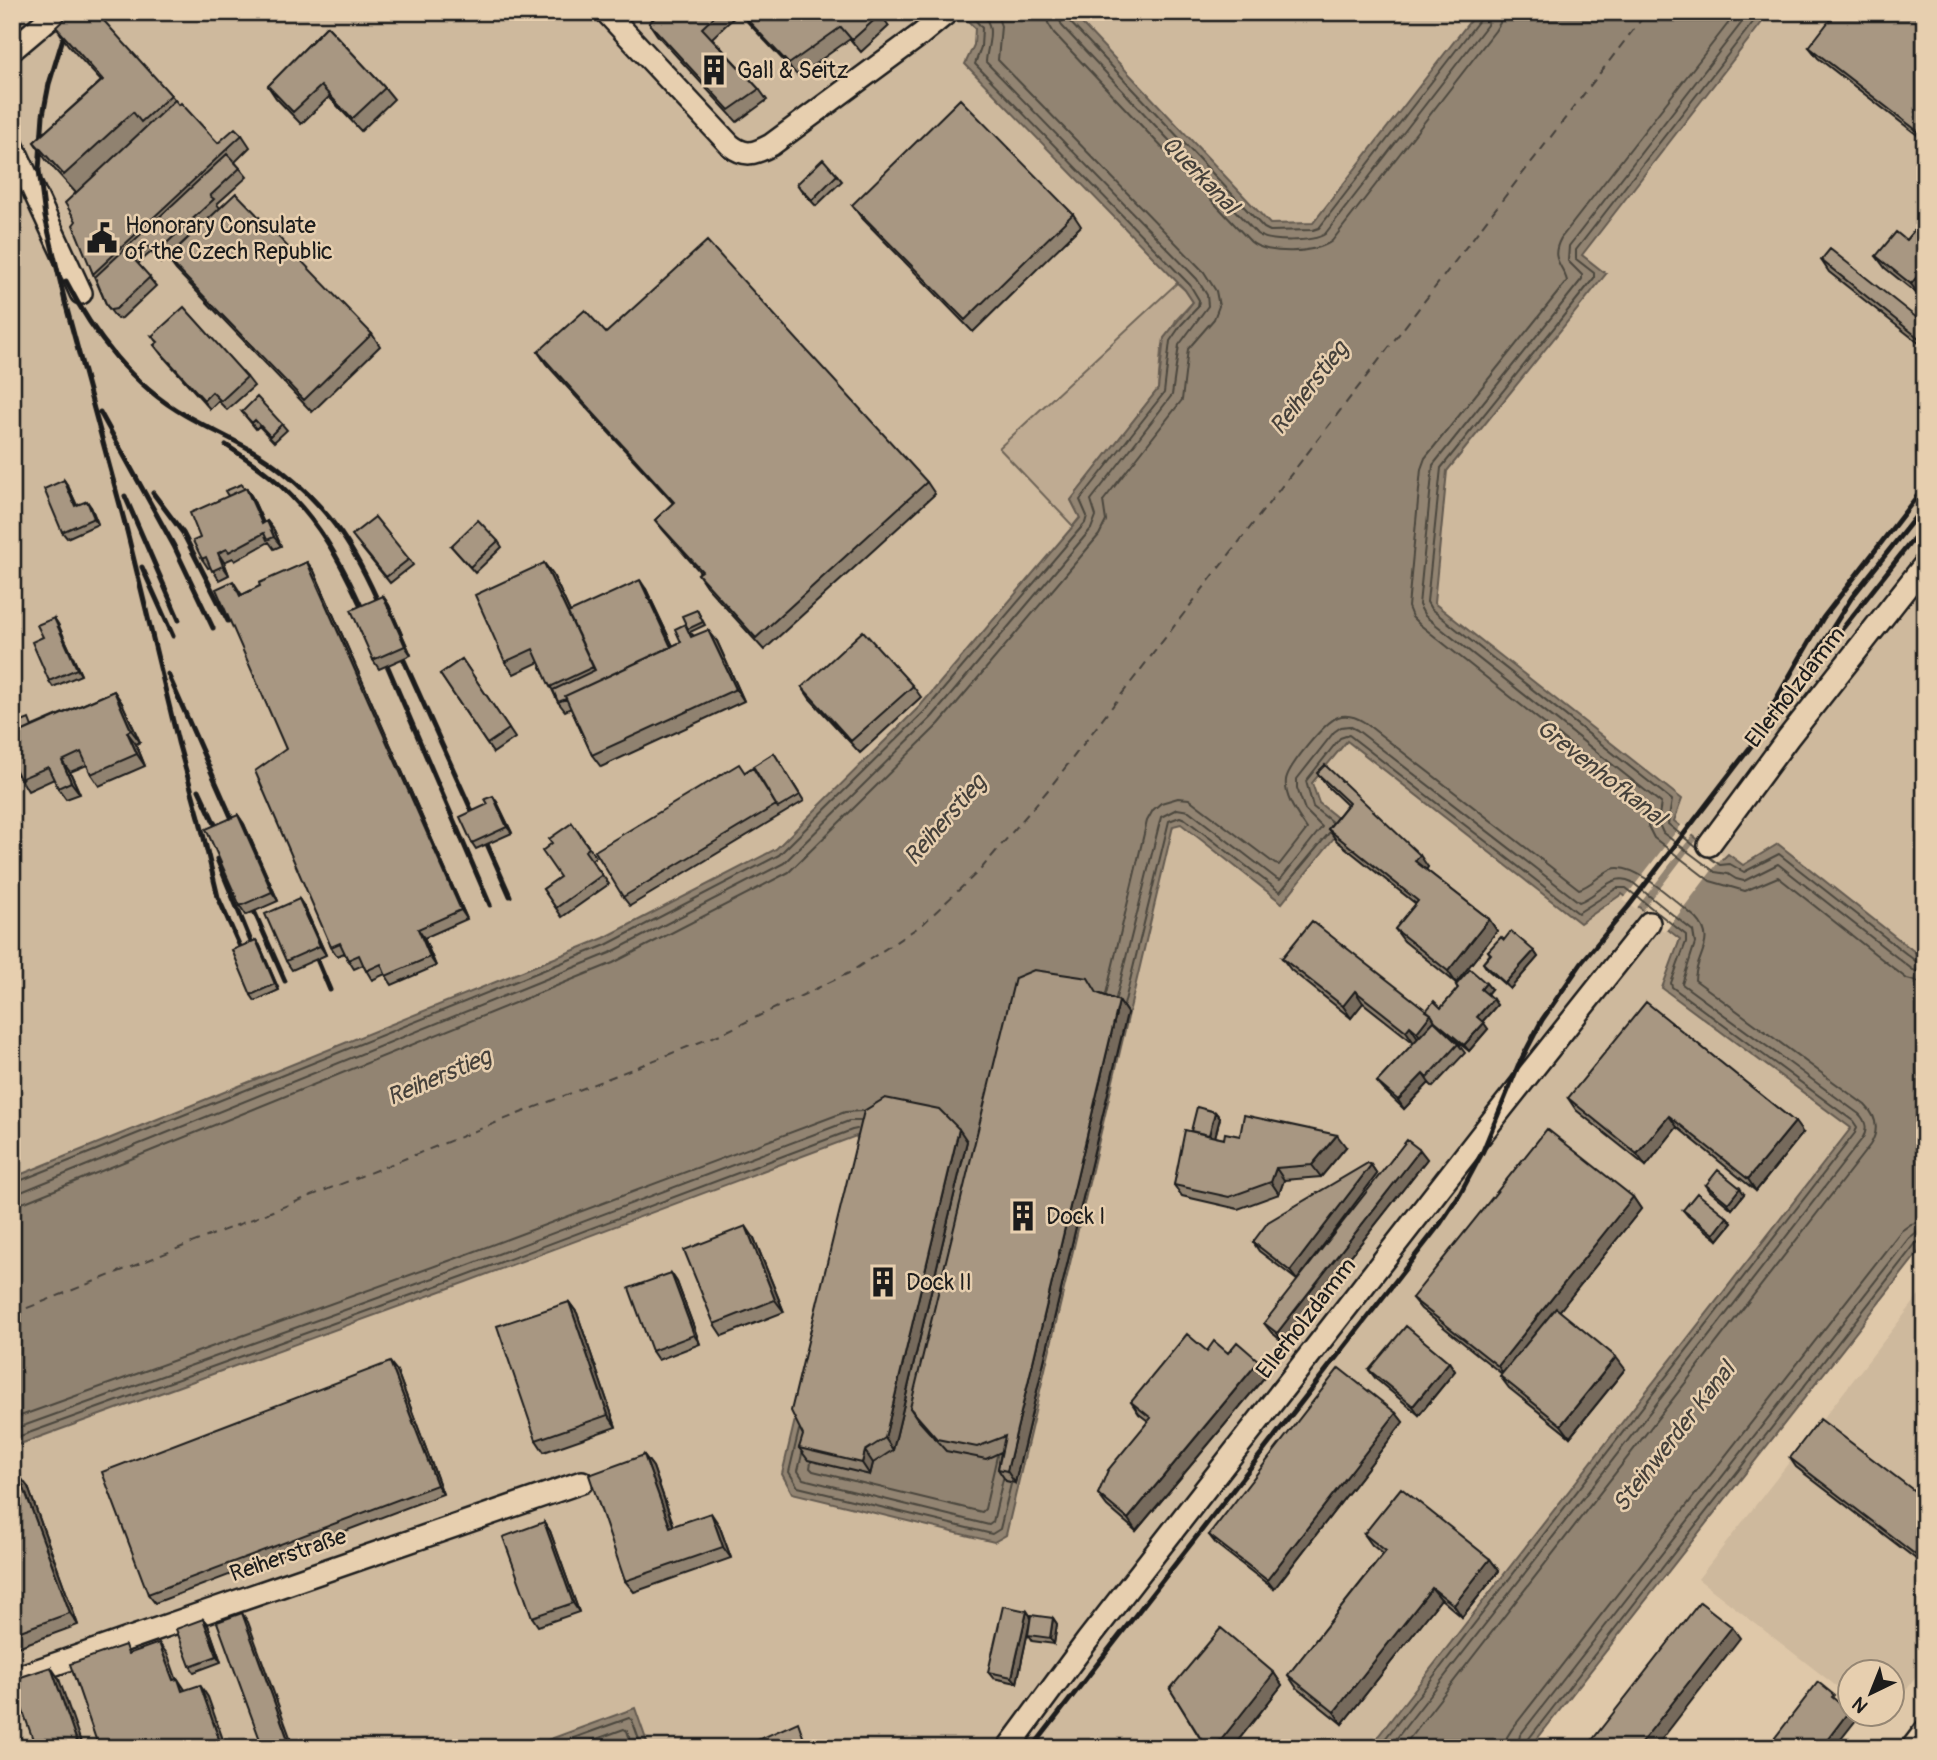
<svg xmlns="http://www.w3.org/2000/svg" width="1937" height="1760" font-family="Pangolin,sans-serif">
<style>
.built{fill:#ceb99d}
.green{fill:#bfab92;stroke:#6e6457;stroke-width:2}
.water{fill:#928472;stroke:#635a50;stroke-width:2}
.pier{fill:#dfc8a9}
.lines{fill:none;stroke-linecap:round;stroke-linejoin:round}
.shore{stroke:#4b463e;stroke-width:2}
.ferry{stroke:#45403a;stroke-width:2;stroke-dasharray:9 7;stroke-linecap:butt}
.minor-casing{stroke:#1c1c1c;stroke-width:26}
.minor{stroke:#e7cfaf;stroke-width:21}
.rail{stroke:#1c1c1c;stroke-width:5}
.wall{fill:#908270;stroke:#1c1c1c;stroke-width:2}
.shaded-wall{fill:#766a5b;stroke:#1c1c1c;stroke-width:2}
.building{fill:#a89782;stroke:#1c1c1c;stroke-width:2}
.labels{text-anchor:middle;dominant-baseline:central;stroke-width:5;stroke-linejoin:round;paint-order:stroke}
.poi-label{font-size:23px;fill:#1c1c1c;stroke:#e7cfaf;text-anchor:start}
.street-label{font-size:23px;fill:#1c1c1c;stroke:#e7cfaf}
.water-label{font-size:24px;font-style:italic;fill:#45403a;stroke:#e7cfaf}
</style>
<rect width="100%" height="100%" fill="#dfc8a9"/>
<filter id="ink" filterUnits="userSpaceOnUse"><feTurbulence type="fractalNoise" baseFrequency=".0143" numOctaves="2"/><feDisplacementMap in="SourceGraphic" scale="14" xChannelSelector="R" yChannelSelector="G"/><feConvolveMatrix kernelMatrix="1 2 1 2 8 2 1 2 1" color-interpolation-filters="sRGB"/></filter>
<g filter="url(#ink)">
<!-- built -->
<path class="built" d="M12 12H959L975 28 974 45 1185 290 1193 302 1176 320 1158 389 1071 500 1080 517 920 706 776 849 604 938 12 1178Z
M1071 12H1477L1313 223 1269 224Z
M1770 12H1925V960L1779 844 1743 865 1724 859 1674 821 1434 603 1447 471 1606 275 1581 255Z
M1346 741 1579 922 1621 894 1680 939 1662 989 1851 1128 1369 1748H12V1447L466 1282 856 1135 860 1147 782 1474 1006 1535 1173 826 1181 824 1345 823 1319 803 1312 783Z
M1925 1288V1665L1892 1709V1672H1850L1849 1696 1698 1579Z"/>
<!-- green -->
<path class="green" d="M1177 283 1185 290 1193 302 1176 320 1161 350 1158 389 1071 500 1080 517 1073 526 999 448Z"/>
<!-- water -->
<path class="water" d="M959 12H1071L1270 224 1313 223 1477 12H1770L1582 255 1606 274 1447 471 1434 603 1682 799 1674 821 1723 859 1728 854 1743 865 1778 844 1925 960V1244L1530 1748H1369L1851 1128 1662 988 1680 939 1622 894 1580 923 1347 741 1312 783 1319 803 1345 824 1282 903 1181 824 1173 826 1006 1535 994 1542 792 1493 782 1474 860 1148 856 1136 466 1282 12 1447V1178L604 938 776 849 920 706 1080 518 1071 500 1158 389 1164 338 1193 302 1185 290 965 64 974 45 975 28Z
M635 1708 649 1748H526Z"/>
<!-- pier -->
<path class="pier" d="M1682 824 1694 833 1636 909 1623 900Z
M1699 837 1723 856 1665 932 1641 913Z"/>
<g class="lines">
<!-- shore -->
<path class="shore" d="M1047 12 1048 23 1054 33 1251 242C1266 255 1316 254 1332 241L1495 31 1500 23 1501 12
M1057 12 1062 26 1257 234C1269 243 1313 242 1325 234L1487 25 1490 12
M1066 12 1068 20 1264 228 1270 231 1313 230 1319 228 1480 19 1482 12
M1737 12 1561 238C1549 260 1563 264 1567 281L1425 458 1421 469 1408 607 1412 617 1419 624 1649 807 1648 826 1654 838 1710 881 1745 891 1778 877 1907 979 1925 984
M1750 12 1569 246 1568 261 1582 275V279L1433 465 1419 605 1425 616 1661 803 1658 822 1663 833 1715 872 1728 874 1736 879 1744 881 1778 864 1913 970 1925 974
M1332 822 1313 807 1306 781 1340 738 1349 735 1578 913 1617 888H1626L1686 935V942L1671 983 1672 987 1853 1121 1857 1127 1855 1133 1378 1748
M1697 848 1668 824 1672 800 1431 609 1427 602 1441 468 1594 278V273L1576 259V250L1761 12
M1709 857 1720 865 1730 864 1744 872 1779 854 1918 963 1925 965
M1106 994 1147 821 1153 810 1161 803 1178 798 1189 799 1275 864 1279 865 1307 829C1298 815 1284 798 1286 780 1288 766 1325 722 1338 717 1347 714 1356 717 1364 722L1579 889C1591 886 1600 874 1612 869 1635 861 1678 904 1696 918 1718 941 1695 956 1695 980L1865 1105C1877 1117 1879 1131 1870 1145L1402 1748
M1116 998 1161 817 1177 809 1189 811 1277 879 1280 880 1322 827 1305 810 1297 788V779L1334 732 1341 727 1349 726 1357 730 1579 902C1597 897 1611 871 1632 882L1693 931 1695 943 1682 984 1859 1114C1866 1121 1868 1130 1862 1139L1389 1748
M1124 1005 1169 821 1180 817 1185 819 1280 892 1329 833
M12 1184 606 945 779 855 925 711 1085 523 1087 516 1080 500 1164 393 1170 341 1181 325 1198 307 1199 300 1190 285 975 64 981 47 982 28 969 12
M12 1193 21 1192 610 953 784 863 932 717 1091 529 1096 516 1091 500 1172 395 1179 345 1208 306 1207 295 1197 279 986 62C987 44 997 28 981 12
M12 1204 25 1202 613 963 789 872 939 724 1099 535 1106 521 1103 501 1182 400 1188 349 1214 319 1219 306 1216 291 1204 272 998 60 1001 26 996 12
M12 1419 457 1258 845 1112 862 1111
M12 1430 461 1268 849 1121H860
M799 1430 789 1472 798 1487 992 1534 1000 1529 1011 1484
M12 1439 464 1276 852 1130 857 1129
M802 1454 798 1471 803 1479 989 1525 993 1522 1003 1479
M811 1462 810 1468 813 1471 982 1512 985 1509 997 1456
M546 1748 629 1718 632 1720 642 1748
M572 1748 624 1729 627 1731 633 1748
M1506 1748 1507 1737 1512 1729 1901 1231 1911 1224 1925 1221
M1517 1748 1520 1735 1909 1238 1917 1232 1925 1231
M1525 1748 1527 1741 1916 1243 1925 1240"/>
<!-- ferry -->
<path class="ferry" d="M12 1314 723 1033 849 973 923 924 981 869 1048 790 1647 12"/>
<!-- minor casing -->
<g class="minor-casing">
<path id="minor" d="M606 12 730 145C745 157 754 154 771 145L920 35 948 12
M12 50 57 12
M12 144 81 293
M1709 845 1788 738 1925 564
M12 1679 582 1482
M1008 1748 1087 1641 1502 1108 1649 923
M1912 1748 1925 1731"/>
</g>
<!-- minor -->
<use href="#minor" class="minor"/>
<!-- rail -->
<path class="rail" d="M71 12 49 84 43 115 39 170 45 217 65 302 127 531 178 742 199 817 218 897 241 949
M12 19 19 12
M66 281C93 334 133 386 185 415 218 434 253 447 282 471 332 511 356 551 381 608
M100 412 174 546 213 628
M226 445C241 455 257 465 271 477 317 516 341 561 365 615
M153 493 183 533 228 621
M125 496 179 620
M142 567 173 636
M1843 628 1925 524
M403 658 475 818
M387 665 490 905
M168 674 236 828
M1770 710 1823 618 1925 486
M199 790 220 835
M487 844 510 896
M217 859 252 944
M254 911 285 981
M317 959 330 990
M1032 1748 1440 1224 1460 1194 1483 1151 1518 1066 1542 1020 1582 962 1628 907 1791 694 1852 597 1925 505"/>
</g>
<!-- wall -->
<path class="wall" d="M661 12H879L889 26 861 52 850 39 798 76 739 13 712 38 759 89 767 100 737 122 657 35 649 23Z
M1925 12V141L1818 58 1809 47Z
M327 26 385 88 394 99 361 131 329 97 301 124 276 98 268 86Z
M56 27 171 95 179 105 218 143 242 135 250 147 235 162 247 177 217 204 220 208 372 334 380 346 312 412 176 270 167 258 201 226 161 263 151 252 138 264 156 286 122 318 117 319 107 306 93 274 76 221V193L46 160 34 142 101 81 68 45Z
M837 175 842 181 816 206 801 190 797 184Z
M852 205 1073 214 1081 226 973 332 861 217Z
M1925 217V290L1920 296 1885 268 1876 256 1906 240Z
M1821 260 1917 318 1925 309V348L1829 272Z
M606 333 927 482 935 494 764 650 706 586 698 574 700 572 664 531 655 520 673 503 546 364 538 352Z
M152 336 247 377 254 386 227 410 218 401 210 409 161 354 154 345 157 343Z
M242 412 282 424 287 430 274 442 259 426 256 429Z
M64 480 68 486 77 506 91 507 98 524 67 538 62 532Z
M246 488 252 497 264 523 267 521 274 530 281 546 274 549 269 542 235 561 233 558 224 562 229 575 219 580 211 567 208 568 202 559 200 538Z
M356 541 409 559 413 565 390 583Z
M498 541 502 547 475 573 451 546Z
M307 562 314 571 467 919 424 938 436 966 392 985 385 974 372 980 363 965 354 969 344 953 337 956 331 947 286 749 233 581 242 595 260 586Z
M544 563 553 575 570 612 646 589 673 646 681 642 685 624 697 610 705 625 690 632 694 636 717 641 744 701 601 767 592 755 571 708 565 711 558 702 539 662 514 674 505 662Z
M383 596 389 605 411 655 379 669 373 660Z
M54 618 58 624 81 675 53 687 49 681 43 637Z
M462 659 515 738 493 753 440 674Z
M913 686 921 697 860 753 810 699 802 687Z
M114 691 122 703 140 742 136 744 145 766 99 786 91 774 87 765 70 772 80 794 66 799 58 788 54 779 28 791 18 774 12 777V726H33Z
M774 753 804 801 630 906 623 897 745 772Z
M1317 773 1428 867 1426 870 1489 919 1497 931 1456 983 1404 941 1395 929 1416 904 1337 841 1328 829 1347 805 1326 785Z
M497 802 512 833 476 849 472 843 488 804Z
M238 815 244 824 278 901 246 915 240 906Z
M572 823 596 857 591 860 609 884 562 917 543 889 560 877Z
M299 899 305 908 326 955 292 970 286 961Z
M1504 940 1534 951 1538 957 1510 989 1487 969 1483 963 1490 954 1488 951Z
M260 946 279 990 255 1001 251 995Z
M1282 958 1426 1011 1441 1008 1458 989 1456 985 1491 989 1487 994 1497 1005 1482 1022 1488 1029 1469 1051 1445 1032 1458 1044 1465 1053 1433 1087 1429 1083 1404 1109 1384 1090 1377 1082 1414 1043 1363 1003 1351 1018 1291 970Z
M1098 993 1119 1001 1127 1013 1015 1483 1006 1481 998 1469 1001 1452 986 1459 946 1451 918 1420 910 1408Z
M1568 1098 1803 1133 1756 1191 1677 1127 1646 1166 1576 1110Z
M1215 1112 1220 1118 1215 1137 1224 1139 1240 1136 1346 1147 1321 1177 1284 1180 1279 1194 1238 1209 1182 1196 1174 1185 1192 1132Z
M967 1141 893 1450 873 1463 870 1475 808 1460 799 1448Z
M1420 1150 1427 1159 1283 1342 1271 1332 1264 1323Z
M1371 1165 1377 1174 1297 1280 1259 1251 1253 1242Z
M1706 1185 1744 1194 1732 1209 1710 1191Z
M1633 1197 1641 1209 1559 1311 1625 1369 1570 1437 1509 1388 1500 1376 1502 1374 1421 1309 1412 1298Z
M1683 1210 1727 1217 1732 1223 1718 1240 1688 1216Z
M754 1238 784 1312 722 1336 714 1324Z
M671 1273 677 1282 700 1344 658 1360 652 1351Z
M569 1302 577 1313 616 1427 544 1452 536 1440Z
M1207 1351 1259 1361 1268 1373 1136 1531 1107 1506 1098 1494 1148 1421 1139 1414 1131 1402Z
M1449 1362 1455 1371 1419 1415 1376 1379 1369 1370Z
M397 1371 443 1494 155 1603 148 1594Z
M1396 1413 1403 1422 1274 1589 1216 1544 1209 1535Z
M644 1455 653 1467 674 1526 719 1525 731 1558 634 1592 625 1581Z
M1790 1458 1925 1499V1566L1796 1467Z
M12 1478 28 1487 78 1625 12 1649Z
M544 1522 550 1531 579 1612 538 1626 532 1617Z
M1364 1534 1490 1559 1499 1571 1462 1617 1441 1599 1342 1724 1296 1687 1288 1675 1383 1554 1372 1545Z
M1027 1611 1031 1617 1053 1618 1057 1624 1054 1644 1032 1641 1028 1635 1030 1621 1017 1683 993 1678 988 1672Z
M203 1619 208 1625 221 1662 194 1672 190 1666Z
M1274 1673 1282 1685 1232 1748H1206L1170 1689Z"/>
<!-- shaded-wall -->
<path class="shaded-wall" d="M1925 267V290L1920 296 1911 284Z
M64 480 68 486 80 512 75 506Z
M246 488 252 497 268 533 262 524Z
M87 501 91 507 98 524 94 518Z
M267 521 274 530 281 546 274 537Z
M218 553 224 562 229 575 223 566Z
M307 562 314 571 467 919 461 910Z
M544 563 553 575 601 679 593 667Z
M640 580 646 589 679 659 672 650Z
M383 596 389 605 411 655 405 646Z
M54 618 58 624 81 675 77 669Z
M708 630 717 641 744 701 736 689Z
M114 691 122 703 140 742 131 730Z
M127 732 136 744 145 766 137 754Z
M62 761 70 772 80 794 71 782Z
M493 796 497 802 512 833 507 827Z
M238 815 244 824 278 901 272 892Z
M1420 855 1428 867 1424 873 1415 861Z
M299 899 305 908 326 955 320 946Z
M1489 919 1497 931 1456 983 1448 971Z
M418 929 424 938 436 966 430 957Z
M256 940 260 946 279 990 275 984Z
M1534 951 1538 957 1510 989 1505 983Z
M1486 983 1491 989 1486 995 1481 989Z
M1355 991 1363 1003 1351 1018 1343 1006Z
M1493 999 1497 1005 1481 1023 1477 1017Z
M1119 1001 1127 1013 1015 1483 1007 1471Z
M1431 1014 1439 1026 1425 1044 1417 1032Z
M1484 1023 1488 1029 1469 1051 1464 1045Z
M1410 1026 1418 1038 1414 1043 1406 1031Z
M1423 1074 1429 1083 1404 1109 1398 1100Z
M1215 1112 1220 1118 1214 1141 1209 1135Z
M1669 1116 1677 1127 1646 1166 1637 1154Z
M1795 1122 1803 1133 1756 1191 1748 1179Z
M959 1129 967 1141 893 1450 885 1438Z
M1337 1135 1346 1147 1321 1177 1312 1165Z
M1420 1150 1427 1159 1283 1342 1277 1333Z
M1371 1165 1377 1174 1297 1280 1290 1271Z
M1276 1168 1284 1180 1279 1194 1271 1182Z
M1740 1188 1744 1194 1732 1209 1728 1203Z
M1633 1197 1641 1209 1506 1378 1498 1366Z
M1727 1217 1732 1223 1718 1240 1714 1234Z
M746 1226 754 1238 784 1312 775 1300Z
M671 1273 677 1282 700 1344 694 1335Z
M569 1302 577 1313 616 1427 608 1415Z
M1616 1357 1625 1369 1570 1437 1561 1425Z
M1259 1361 1268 1373 1136 1531 1128 1519Z
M390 1362 397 1371 443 1494 437 1485Z
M1449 1362 1455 1371 1419 1415 1413 1406Z
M1396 1413 1403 1422 1274 1589 1267 1580Z
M865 1451 873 1463 870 1475 862 1463Z
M644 1455 653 1467 678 1539 670 1527Z
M19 1475 28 1487 78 1625 70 1613Z
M711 1513 719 1525 731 1558 723 1547Z
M544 1522 550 1531 579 1612 573 1603Z
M1490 1559 1499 1571 1462 1617 1454 1605Z
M1432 1588 1441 1599 1342 1724 1334 1712Z
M1027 1611 1031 1617 1017 1683 1012 1677Z
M242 1613 248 1622 294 1748H291Z
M1053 1618 1057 1624 1054 1644 1050 1638Z
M203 1619 208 1625 221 1662 217 1656Z
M1732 1627 1740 1638 1655 1748H1637Z
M159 1643 168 1655 181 1692 173 1680Z
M51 1667 59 1679 83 1748H79Z
M1274 1673 1282 1685 1232 1748H1226L1221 1740Z
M178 1679 186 1691H182Z
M200 1685 208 1697 226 1748H222Z
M1849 1711 1850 1714H1851L1856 1720 1834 1748H1821Z
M12 1715 24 1748H20L12 1726Z"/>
<!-- building -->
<path class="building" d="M72 12H96L171 95 141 122 133 112 64 175 34 142 103 80 56 27Z
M661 12H719L702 28 759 89 729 110 649 23Z
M740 12H879L881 14 852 40 841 27 789 64Z
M1836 12H1925L1924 136 1809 47Z
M327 26 385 88 352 119 321 86 293 112 268 86Z
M960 99 1073 214 965 320 852 205Z
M175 100 179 105 181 103 218 143 235 128 242 135 93 274 73 225 76 221 65 203Z
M227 154 240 168 210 196 214 199 155 254 145 243 131 256 150 277 116 309 111 310 107 306 95 277Z
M823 159 837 175 812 200 797 184Z
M236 193 372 334 304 400 167 258Z
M1925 217V267L1911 284 1876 256 1896 232 1906 240Z
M707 241 927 482 756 638 698 574 702 571 655 520 674 502 538 352 585 310 606 333Z
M1830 249 1917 318 1925 309V343L1821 260Z
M184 307 247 377 221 401 212 392 204 400 154 345 158 342 152 336Z
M257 397 282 424 270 436 255 420 252 423 242 412Z
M64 480 75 506 87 501 94 518 62 532 44 489Z
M242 484 244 489 228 496 225 491Z
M246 488 262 524 267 521 274 537 267 540 264 533 229 552 227 549 218 553 223 566 212 571 206 557 202 559 193 541 200 538 190 513Z
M375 517 409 559 386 577 352 535Z
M478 520 498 541 470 567 451 546Z
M307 562 461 910 418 929 430 957 386 976 381 964 366 971 359 955 348 960 340 943 331 947 255 771 286 749 216 589 233 581 240 596 260 586 259 583Z
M544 563 593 667 550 687 533 649 505 662 475 595Z
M640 580 671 647 565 696 566 699 558 702 553 690 595 670 568 613Z
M383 596 405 646 373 660 351 610Z
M697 610 703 622 688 629 682 616Z
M54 618 77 669 49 681 32 642 43 637 37 625Z
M685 624 691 637 708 630 736 689 592 755 565 696 681 642 675 629Z
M863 631 913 686 851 741 802 687Z
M462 659 509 729 487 744 440 674Z
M114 691 131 730 127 732 137 754 91 774 81 752 62 761 71 782 58 788 48 767 20 779 12 762V736Z
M29 719 32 727 12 736V726Z
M774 753 800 795 778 808 753 766Z
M739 764 745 773 753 768 776 805 623 897 595 851Z
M1325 765 1420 855 1415 861 1489 919 1448 971 1395 929 1418 901 1328 829 1349 803 1317 773Z
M493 796 507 827 472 843 460 817 488 804 485 799Z
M238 815 272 892 240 906 206 829Z
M572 823 589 848 585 851 602 875 556 908 543 889 560 877 542 851 552 843 549 839Z
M299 899 320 946 286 961 265 914Z
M1312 921 1431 1014 1417 1032 1410 1026 1406 1031 1355 991 1343 1006 1282 958Z
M1511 931 1534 951 1505 983 1483 963 1491 954 1488 951 1501 937 1504 940Z
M256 940 275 984 251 995 232 950Z
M1470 969 1486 983 1481 989 1493 999 1477 1017 1484 1023 1464 1045 1435 1021 1431 1014 1426 1011 1434 1001 1441 1008 1458 988 1456 985Z
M1034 970 1088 978 1097 993 1119 1001 1007 1471 998 1469 1005 1436 977 1447 937 1439 910 1408 1015 978Z
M1646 1002 1795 1122 1748 1179 1669 1116 1637 1154 1568 1098Z
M1434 1021 1458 1044 1427 1078 1423 1074 1398 1100 1377 1082Z
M885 1098 939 1109 959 1129 885 1438 865 1451 862 1463 799 1448 803 1435 791 1411 864 1111Z
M1197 1107 1215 1112 1209 1135 1191 1131Z
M1244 1115 1337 1135 1312 1165 1276 1168 1271 1182 1229 1197 1174 1185 1185 1130 1224 1139 1225 1133 1240 1136Z
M1547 1129 1633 1197 1498 1366 1412 1298Z
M1407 1140 1420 1150 1277 1333 1264 1323Z
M1368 1163 1371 1165 1290 1271 1253 1242 1268 1222Z
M1718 1170 1740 1188 1728 1203 1706 1185Z
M1697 1193 1727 1217 1714 1234 1683 1210Z
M746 1226 775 1300 714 1324 684 1250Z
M671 1273 694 1335 652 1351 629 1288Z
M569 1302 608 1415 536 1440 497 1326Z
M1556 1308 1616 1357 1561 1425 1500 1376Z
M1406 1326 1449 1362 1413 1406 1369 1370Z
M1187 1334 1207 1351 1214 1341 1228 1353 1237 1342 1259 1361 1128 1519 1098 1494 1108 1470 1151 1418 1131 1402Z
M390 1362 437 1485 148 1594 102 1472Z
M1339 1368 1396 1413 1267 1580 1209 1535Z
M1820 1419 1925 1499V1562L1790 1458Z
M644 1455 670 1527 711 1513 723 1547 625 1581 589 1475Z
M19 1475 70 1613 12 1634V1478Z
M1401 1488 1490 1559 1454 1605 1432 1588 1334 1712 1288 1675 1386 1551 1364 1534Z
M544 1522 573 1603 532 1617 503 1537Z
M1700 1602 1732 1627 1637 1748H1586Z
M1003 1606 1027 1611 1012 1677 988 1672Z
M242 1613 291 1748H263L217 1622Z
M1031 1615 1053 1618 1050 1638 1028 1635Z
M203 1619 217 1656 190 1666 176 1629Z
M1221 1628 1274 1673 1221 1740 1206 1747 1170 1689Z
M159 1643 173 1680 178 1679 182 1691 200 1685 222 1748H99L70 1664 125 1645 128 1654Z
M51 1667 79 1748H36L12 1680Z
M1818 1682 1834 1695 1832 1697 1849 1711 1821 1748H1767Z
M798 1722 807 1748H740Z
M12 1726 20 1748H12Z"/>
</g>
<!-- icons -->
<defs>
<g id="building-bare" transform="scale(2.415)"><path d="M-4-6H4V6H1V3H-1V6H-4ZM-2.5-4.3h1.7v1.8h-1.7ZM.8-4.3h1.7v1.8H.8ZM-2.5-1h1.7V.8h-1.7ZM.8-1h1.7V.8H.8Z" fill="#1c1c1c" stroke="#e7cfaf" stroke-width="2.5" paint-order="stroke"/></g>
<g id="civic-bare" transform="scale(2.415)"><path d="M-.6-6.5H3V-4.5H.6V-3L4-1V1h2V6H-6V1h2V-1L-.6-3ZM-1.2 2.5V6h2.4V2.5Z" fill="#1c1c1c" stroke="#e7cfaf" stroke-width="2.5" paint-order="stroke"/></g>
</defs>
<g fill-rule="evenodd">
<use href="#building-bare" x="714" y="70"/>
<use href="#civic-bare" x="102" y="238"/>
<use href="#building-bare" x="1023" y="1216"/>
<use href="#building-bare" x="883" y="1282"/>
</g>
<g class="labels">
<!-- poi labels -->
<g class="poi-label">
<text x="737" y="70">Gall &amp; Seitz</text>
<text x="125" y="225">Honorary Consulate<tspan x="125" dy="26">of the Czech Republic</tspan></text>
<text x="1046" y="1216">Dock I</text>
<text x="906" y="1282">Dock II</text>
</g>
<!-- street labels -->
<g class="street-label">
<text transform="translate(1795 687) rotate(-52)">Ellerholzdamm</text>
<text transform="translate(1306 1318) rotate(-52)">Ellerholzdamm</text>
<text transform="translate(288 1555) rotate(-19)">Reiherstraße</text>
</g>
<!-- water labels -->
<g class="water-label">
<text transform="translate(1200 175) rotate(46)">Querkanal</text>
<text transform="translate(1309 388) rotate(-52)">Reiherstieg</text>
<text transform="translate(1601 773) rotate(38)">Grevenhofkanal</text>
<text transform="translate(945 820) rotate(-49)">Reiherstieg</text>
<text transform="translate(439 1077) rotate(-23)">Reiherstieg</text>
<text transform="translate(1674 1437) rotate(-52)">Steinwerder Kanal</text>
</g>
</g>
<!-- margin -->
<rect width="1937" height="1760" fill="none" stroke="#e7cfaf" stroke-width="42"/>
<rect x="21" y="21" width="1895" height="1718" fill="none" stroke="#1c1c1c" stroke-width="2.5" filter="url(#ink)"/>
<!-- north arrow -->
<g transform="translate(1871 1693) rotate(223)"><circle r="33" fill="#e7cfaf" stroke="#968774" stroke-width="2"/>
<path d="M0-5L12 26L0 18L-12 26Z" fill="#1c1c1c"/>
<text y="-10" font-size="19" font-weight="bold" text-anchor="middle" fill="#1c1c1c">N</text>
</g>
</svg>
